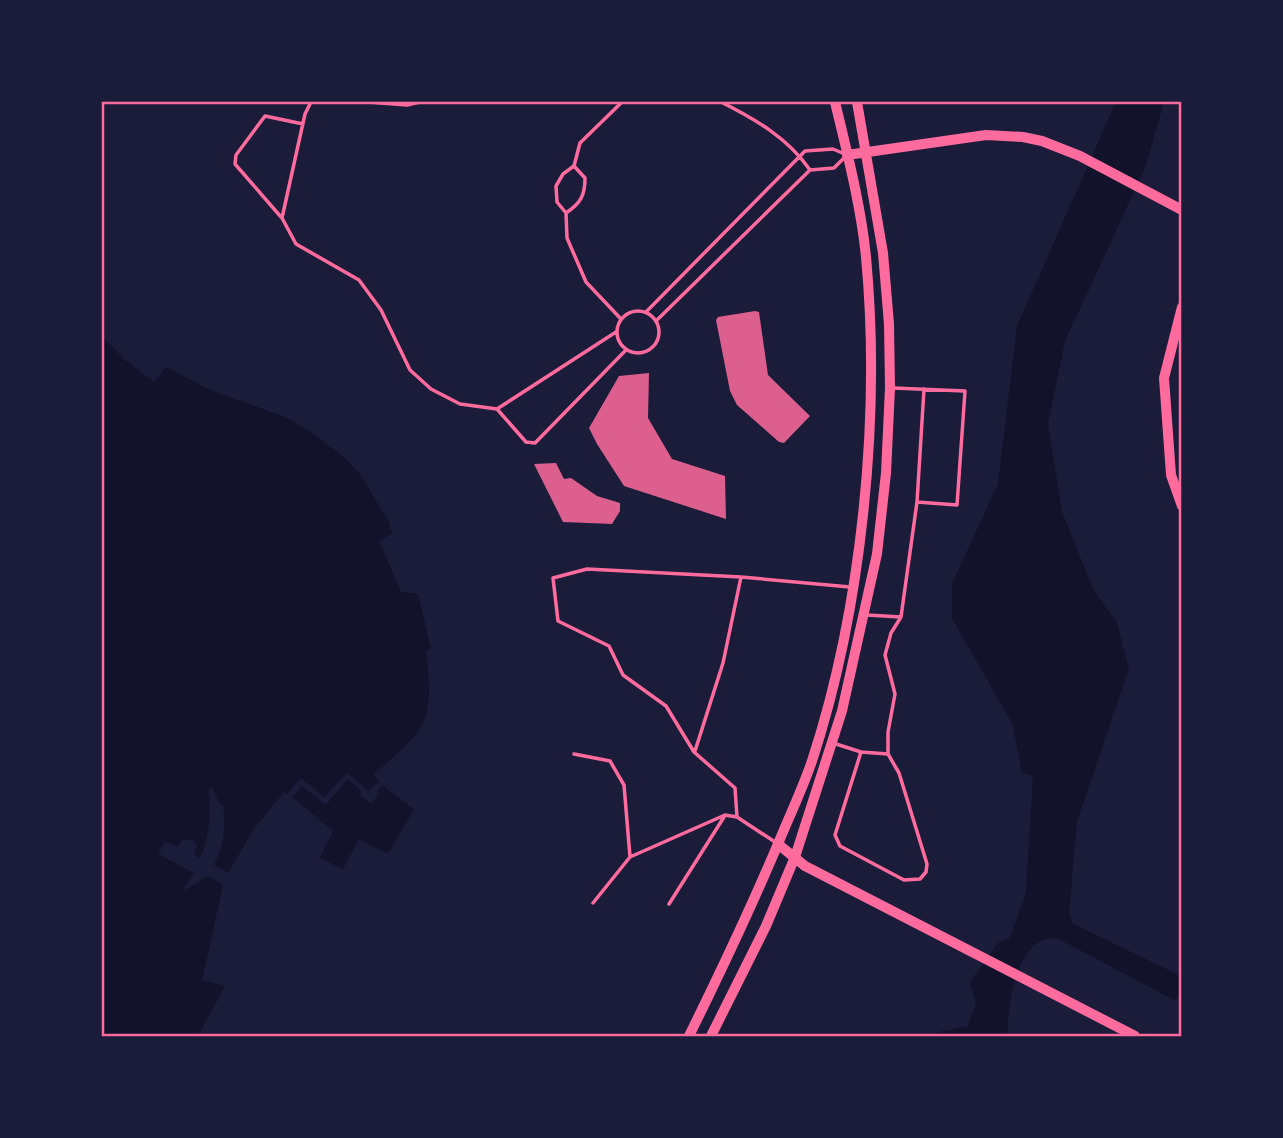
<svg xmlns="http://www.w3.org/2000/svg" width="1283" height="1138" font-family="Raleway,sans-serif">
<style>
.water{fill:#12122b}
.building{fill:#dd5f8e}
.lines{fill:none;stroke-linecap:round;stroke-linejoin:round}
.service{stroke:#ff6b9d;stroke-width:3.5}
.tertiary{stroke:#ff6b9d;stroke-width:10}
.neatline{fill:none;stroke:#ff6b9d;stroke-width:2.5}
</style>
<rect width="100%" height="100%" fill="#1b1b3a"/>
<!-- water -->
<path class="water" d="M1116 102H1164L1145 168 1065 341 1048 424 1062 512 1093 589 1117 623 1129 669 1077 821 1069 913 1073 924 1181 976V985L1176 1001 1057 938C1052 938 1045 938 1041 941 1012 957 1009 1007 1007 1036H920L968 1026 976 1003 970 982 999 942 1010 938 1026 892 1033 776 1022 772 1012 723 952 618V584L998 484 1017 326Z
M102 336 125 360 154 382 166 367 210 390 285 417 314 434 345 458 359 473 390 524 389 526 393 533 379 541 401 592 418 594 431 649 426 650C428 671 433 701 423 722 413 743 389 760 373 775L379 781 369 791 347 773 324 797 301 778 287 794 284 792 253 830 228 873 214 865C224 845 226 827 223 805H220L212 787 209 788C211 813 210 835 200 858L194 854 197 846 194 841 183 839 178 847 165 841 158 854 194 873 181 893 207 876 223 885 202 980 225 986 198 1036H102Z
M348 779 362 792 360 795 371 804 379 794 377 792 382 785 414 809 388 854 359 839 343 869 320 858 333 831 292 797 302 786 326 805Z"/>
<!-- building -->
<path class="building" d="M755 311 759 312 768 375 810 416 784 443 779 442 737 405 730 391 716 320 718 317Z
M649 373 648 418 672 459 725 476 726 519 624 486 597 444 589 428 619 376Z
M556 463 564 479 571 478 597 496 620 503V511L612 524 563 522 534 464Z"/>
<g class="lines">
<!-- service -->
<path class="service" d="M311 102 305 114 282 218 296 244 359 280 381 310 410 370 431 389 460 404 497 409 616 332
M368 102 407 105 420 102
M721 102C755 119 788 138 810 170
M566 213C581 203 585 195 585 178L574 166
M281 217 235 164 236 155 265 116 303 124
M617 332a21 21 0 1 1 42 0a21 21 0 1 1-42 0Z
M646 312 805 151 833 149 847 155 834 168 810 170 656 321
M621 319 586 282 567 238 566 213 557 202 556 186 563 174 574 166 580 143 622 102
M893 388 965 391 957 505 917 502
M497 409 526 442 535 443 626 350
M867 615 901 617 917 502 924 389
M833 743 861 752 888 754
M695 751 723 663 741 577
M861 752 835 835 840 846 904 880 920 879 926 872 927 864 899 773 888 754V732L895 694 885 655 891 633 901 617
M574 754 610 761 624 785 630 857
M778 844 737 817 735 788 694 752 666 706 623 675 609 646 558 621 553 578 587 569 741 577 850 587
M593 903 630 857 725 815 737 817
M669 904 724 817"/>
<!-- tertiary -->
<path class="tertiary" d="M847 155 986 135 1023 137 1042 141 1080 156 1182 210
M1182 307 1164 378 1171 475 1182 506
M778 844 805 866 1135 1036
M689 1036C721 971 752 906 780 839 791 813 803 787 812 761 862 608 881 417 866 257 861 206 847 152 835 102
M711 1036 766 926 795 857 842 711 877 554 886 473 890 388 889 324 883 253 857 102"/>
</g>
<!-- border -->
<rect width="1283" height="1138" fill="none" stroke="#1b1b3a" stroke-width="206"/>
<rect x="103" y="103" width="1077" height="932" class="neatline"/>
</svg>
